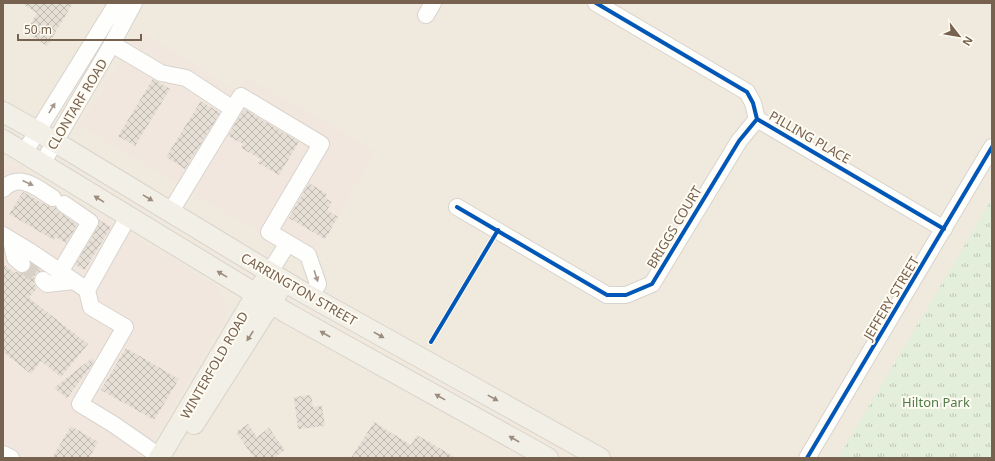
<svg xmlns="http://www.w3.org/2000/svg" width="995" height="461" font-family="'Noto Sans',sans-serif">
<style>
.residential{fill:#f0e9dd}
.commercial{fill:#f2e7de}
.park{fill:url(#park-tufts)}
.building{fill:url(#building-cross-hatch)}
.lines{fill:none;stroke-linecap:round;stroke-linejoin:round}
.minor-tunnel{stroke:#d8d1c7;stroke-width:16;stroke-dasharray:16 8;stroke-linecap:butt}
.minor-casing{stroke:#d8d3cd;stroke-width:18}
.major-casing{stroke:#d9d3cc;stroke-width:22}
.minor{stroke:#fefefd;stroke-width:16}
.major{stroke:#f2efe7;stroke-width:20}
.cycleway-casing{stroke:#fefbf2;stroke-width:6}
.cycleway{stroke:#0057b8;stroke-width:4}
.oneway{fill:#a6988c}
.oneway2{fill:#9c8c7d}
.labels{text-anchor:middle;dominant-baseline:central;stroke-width:4;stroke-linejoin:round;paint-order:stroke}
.street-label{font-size:13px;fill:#77614f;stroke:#fefbf2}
.park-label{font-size:13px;fill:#517b47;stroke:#fefbf2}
</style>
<defs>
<pattern id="park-tufts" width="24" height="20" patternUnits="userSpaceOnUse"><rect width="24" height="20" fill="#e4efdb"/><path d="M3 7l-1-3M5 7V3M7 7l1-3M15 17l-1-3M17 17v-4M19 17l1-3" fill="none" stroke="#bec5b4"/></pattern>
<pattern id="building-cross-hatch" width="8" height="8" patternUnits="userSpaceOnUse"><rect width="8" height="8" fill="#e5dfd6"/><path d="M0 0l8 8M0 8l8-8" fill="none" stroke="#beb8b0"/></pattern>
</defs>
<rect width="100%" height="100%" fill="#f8f6ef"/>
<!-- residential -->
<path class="residential" d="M3 3H992V458H3Z"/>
<!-- commercial -->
<path class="commercial" d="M140 31 236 91 246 77 375 151 311 263 80 126Z
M3 165H15L215 286 223 297 226 312 224 319 142 458H3Z"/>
<!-- park -->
<path class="park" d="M992 199V458H838Z"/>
<!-- building -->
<path class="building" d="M21 3H73L47 46 26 32 37 13Z
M153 79 170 89 135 146 118 136Z
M201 101 220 113 185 169 166 157Z
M244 109 299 142 279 175 258 163 261 159 241 148 243 144 228 136Z
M309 183 327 194 325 198 332 202 327 210 338 217 325 239 289 218Z
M23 192 48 206 55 207 59 212 77 225 66 243 55 237 54 240 9 214Z
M99 220 111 227 85 270 75 265 98 227Z
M3 264 15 273 16 272 26 273 29 270 31 264 41 271 34 277V283L37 288 29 298 88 344 61 377 41 361 31 374 3 352Z
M126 348 179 379 154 420 101 390Z
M92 358 94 361 89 369 67 398 54 388Z
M311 395 313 407 322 406 325 426 298 429 294 397Z
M374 422 411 445 417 435 456 458H351Z
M248 424 257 437 269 428 285 450 274 458H254L236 432Z
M71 426 98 442 89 458H52Z"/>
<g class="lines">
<!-- minor-tunnel -->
<path class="minor-tunnel" d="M22 264 43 280"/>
<!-- minor casing -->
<g class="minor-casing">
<path id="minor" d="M596 3 747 92 753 103 757 119 944 229
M426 15 433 3
M112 44 161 73 186 78 233 109 171 211
M233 109 241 96 321 144 269 232 308 255 318 284 310 297
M24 153 117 3
M42 164 112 44 134 3
M3 189C20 172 37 188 53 198
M457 207 607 295H626L652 284 739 141 757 119
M3 235 31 252 87 290 128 217
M11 240 15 258 22 264
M60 272 90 222 64 204
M269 273 288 243
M43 280 47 284 74 281
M87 290 91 307 125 327 80 404 113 424 162 458
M3 454 11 458
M807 458 992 147"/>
</g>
<!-- major casing -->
<g class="major-casing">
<path id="major" d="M3 112 37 131 299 290 600 458
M3 140 287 313 548 458
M194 424 278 292
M159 458 263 283"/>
</g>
<!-- minor -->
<use href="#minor" class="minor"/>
<!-- major -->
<use href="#major" class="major"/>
<!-- cycleway casing -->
<g class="cycleway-casing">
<path id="cycleway" d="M596 3 747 92 753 103 757 119 944 229
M457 207 607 295H626L652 284 739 141 757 119
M431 342 498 230
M807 458 992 147"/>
</g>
<!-- cycleway -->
<use href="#cycleway" class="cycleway"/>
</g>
<!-- one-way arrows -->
<defs><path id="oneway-solid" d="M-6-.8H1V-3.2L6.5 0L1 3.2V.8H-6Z"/></defs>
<g class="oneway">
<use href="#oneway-solid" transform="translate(52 108) rotate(-58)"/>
<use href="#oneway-solid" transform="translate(28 183) rotate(24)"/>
<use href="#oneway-solid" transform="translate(316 276) rotate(72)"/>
</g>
<g class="oneway2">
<use href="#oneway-solid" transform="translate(148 198) rotate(31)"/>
<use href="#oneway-solid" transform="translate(99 199) rotate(-148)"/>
<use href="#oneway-solid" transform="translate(222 274) rotate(-149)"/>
<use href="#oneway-solid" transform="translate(325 334) rotate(-150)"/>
<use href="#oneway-solid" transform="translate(379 335) rotate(29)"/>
<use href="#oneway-solid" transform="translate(250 336) rotate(123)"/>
<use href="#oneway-solid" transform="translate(440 397) rotate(-151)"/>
<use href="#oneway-solid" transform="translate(493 398) rotate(29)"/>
<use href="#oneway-solid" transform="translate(514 439) rotate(-150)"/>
</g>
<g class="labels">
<!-- street labels -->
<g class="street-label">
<text transform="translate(77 104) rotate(-59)">CLONTARF ROAD</text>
<text transform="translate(810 137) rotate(30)">PILLING PLACE</text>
<text transform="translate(674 227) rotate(-59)">BRIGGS COURT</text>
<text transform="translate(299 289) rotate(30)">CARRINGTON STREET</text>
<text transform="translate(891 298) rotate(-59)">JEFFERY STREET</text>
<text transform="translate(214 365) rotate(-60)">WINTERFOLD ROAD</text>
</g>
<!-- park labels -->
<g class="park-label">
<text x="936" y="402">Hilton Park</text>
</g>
</g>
<!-- border -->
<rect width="995" height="461" fill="none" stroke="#77614f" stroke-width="8"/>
<!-- north arrow -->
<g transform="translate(959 36) rotate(121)" stroke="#fefbf2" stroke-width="3" paint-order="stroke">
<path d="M0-3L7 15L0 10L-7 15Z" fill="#77614f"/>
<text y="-6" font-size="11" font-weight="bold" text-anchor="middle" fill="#77614f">N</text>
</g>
<!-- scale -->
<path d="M18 34v6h123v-6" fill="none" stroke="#77614f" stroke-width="2"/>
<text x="24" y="34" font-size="12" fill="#77614f" stroke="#fefbf2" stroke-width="3" paint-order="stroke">50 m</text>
</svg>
